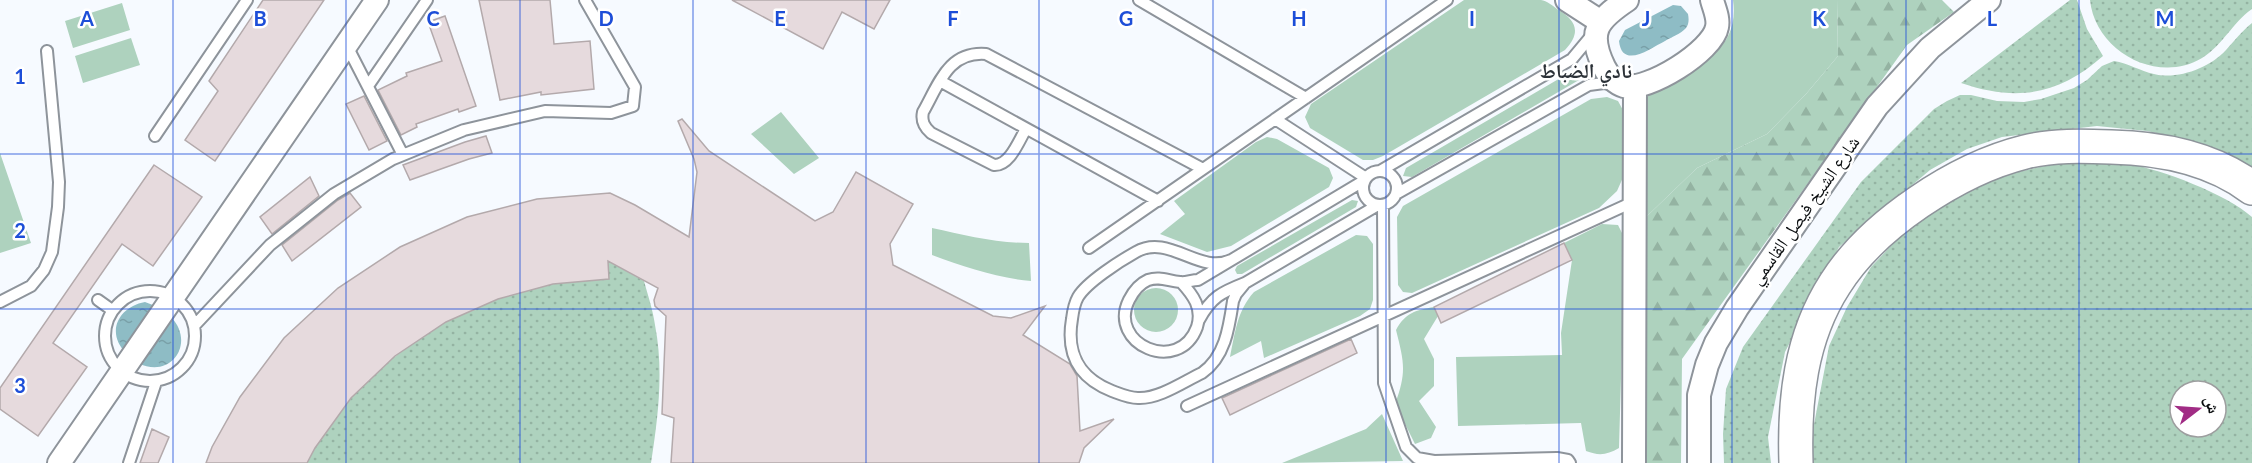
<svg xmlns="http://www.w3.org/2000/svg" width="2252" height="463" font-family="Lato,'Noto Naskh Arabic',sans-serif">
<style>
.grass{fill:#aed2be}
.forest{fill:url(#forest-firs)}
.park{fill:url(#park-dots);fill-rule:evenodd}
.water{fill:url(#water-ripples)}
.building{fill:#e6dadd;stroke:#b3a9ab;stroke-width:1.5}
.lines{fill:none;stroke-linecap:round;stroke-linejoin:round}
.lane-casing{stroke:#8e949b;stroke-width:14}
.street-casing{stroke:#8e949b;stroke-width:26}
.highway-casing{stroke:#8e949b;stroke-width:36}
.lane{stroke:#fff;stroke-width:10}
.street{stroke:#fff;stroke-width:22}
.highway{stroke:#fff;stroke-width:33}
.grid{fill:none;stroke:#1d4ed8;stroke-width:1.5;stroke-opacity:0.55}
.labels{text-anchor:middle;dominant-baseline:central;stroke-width:5;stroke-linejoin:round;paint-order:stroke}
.street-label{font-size:18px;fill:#090c0e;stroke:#fff}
.neighbourhood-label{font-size:20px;font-weight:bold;fill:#2b3137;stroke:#fff}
.grid-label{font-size:20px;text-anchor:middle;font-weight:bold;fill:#1d4ed8;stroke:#fff;stroke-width:5;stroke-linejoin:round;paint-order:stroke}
</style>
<defs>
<pattern id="forest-firs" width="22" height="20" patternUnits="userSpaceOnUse" patternTransform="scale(1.5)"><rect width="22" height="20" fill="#aed2be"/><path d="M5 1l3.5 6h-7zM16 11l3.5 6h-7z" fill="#94b3a2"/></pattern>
<pattern id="park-dots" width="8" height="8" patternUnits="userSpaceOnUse" patternTransform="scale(1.5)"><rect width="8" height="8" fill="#aed2be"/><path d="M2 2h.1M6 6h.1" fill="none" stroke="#94b3a2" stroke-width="1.8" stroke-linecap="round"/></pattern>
<pattern id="water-ripples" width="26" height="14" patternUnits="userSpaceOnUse" patternTransform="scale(1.5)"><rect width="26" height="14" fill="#8ebcc5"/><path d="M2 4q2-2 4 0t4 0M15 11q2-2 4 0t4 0" fill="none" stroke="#79a0a8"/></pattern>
</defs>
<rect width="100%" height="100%" fill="#f6faff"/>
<!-- grass -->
<path class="grass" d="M1464 0C1489 0 1516 0 1541 0 1547 1 1552 5 1557 9 1576 20 1582 32 1565 50L1383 156 1373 160H1363L1310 128 1305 117 1311 104Z
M1733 0H1837L1838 56 1806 94 1767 134 1697 168 1644 219 1642 111C1645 105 1646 98 1650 93 1655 86 1666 83 1674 79 1709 61 1739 44 1733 0Z
M122 3 130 30 73 48 65 21Z
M131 38 140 65 83 83 75 56Z
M1574 70 1580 72 1579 80 1412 177 1403 176 1406 168Z
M1607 97 1618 101 1624 112 1625 173 1617 191 1599 208 1412 293 1403 292 1398 285 1397 217 1403 206 1591 99Z
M781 112 819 158 794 174 751 134Z
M1267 137 1277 139 1329 168 1333 178 1329 187 1231 246 1207 252 1160 234 1185 214 1174 201 1256 142Z
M0 153 31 243 0 253Z
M1352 200 1358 201 1356 207 1242 274H1237L1235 270 1237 266Z
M1602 224 1618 225 1625 239 1619 448C1607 455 1599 456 1586 451L1581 423 1458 426 1456 357 1562 355 1561 333 1572 260 1564 243Z
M932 228C964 235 996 243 1029 243L1031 281C997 278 965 267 932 255Z
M1356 235 1367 236 1373 244V300L1370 309 1360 316 1264 358 1261 341 1230 357C1235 333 1237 311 1254 292Z
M1134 310a22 22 0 1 1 44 0a22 22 0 1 1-44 0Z
M1434 307 1438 316 1424 339 1434 359V386L1419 401 1436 427 1431 438 1415 444 1395 404C1407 372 1404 362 1396 330 1405 313 1416 310 1434 307Z
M1382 414 1403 461 1282 463 1366 429Z"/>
<!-- forest -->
<path class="forest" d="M1837 0H1942L1954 12 1907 45 1682 359 1681 463H1644V219L1697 168 1767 134 1806 94 1838 56Z"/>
<!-- park -->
<path class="park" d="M2070 0H2077L2087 29 2103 56C2059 95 2017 102 1961 83Z
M2090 0H2252V9C2233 22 2223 45 2202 58 2157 85 2095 51 2090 0Z
M2252 23V171L2197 145 2171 136 2147 131 2097 126 2002 137 1967 149 1930 170 1839 247 1785 352 1768 437 1771 463H1724L1723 434 1726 389 1743 347 1861 182 1934 109 1947 101 1960 95H1971L1997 101 2024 102 2041 99 2074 88 2087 80 2102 66 2114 61C2128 63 2140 71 2154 74 2177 80 2210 68 2226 50 2235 40 2242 31 2252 23Z
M2068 161C2088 162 2109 160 2129 164 2163 170 2226 194 2252 217V463H1813L1811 440 1829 346 1847 307 1871 267 1909 227 1969 188 2013 173ZM2180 391H2216V427H2180Z
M608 261 644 281C648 296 653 310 655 325 664 371 658 418 651 463H307C352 373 454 299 554 284 572 281 590 281 609 279Z"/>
<!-- water -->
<path class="water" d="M1673 5 1681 6 1688 14C1689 19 1689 24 1686 28 1681 34 1671 37 1665 41 1651 48 1622 70 1619 41L1625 30Z
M145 302 158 307 127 354C105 333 118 307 145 302Z
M171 317C196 343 171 380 138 363Z"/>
<!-- building -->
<path class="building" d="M263 0H324L215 161 185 140 218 91 209 81Z
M479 0H550L554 44 590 41 594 89 541 95V92L500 100Z
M732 0H890L874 29 842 12 823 49Z
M445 16 476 106 459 112 458 109 416 124 417 127 401 135 378 90 407 76 406 73 442 61 428 22Z
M364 96 387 141 369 150 346 104Z
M682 119 709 151 815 221 833 212 856 172 913 204 890 244 893 265 993 316 1011 318 1045 306 1023 335 1070 364 1077 376 1080 431 1114 419 1084 448 1079 463H671L674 418 662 414 666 316 655 306 654 300 658 288 608 261 609 279 553 284 498 299 446 322 395 356 351 398 315 448 307 463H206L212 447 240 397 284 338 338 288 400 247 467 217 537 199 610 193 635 205 689 237 697 172 694 159 678 121Z
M486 136 492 153 469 159 410 180 403 165 465 142Z
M154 165 202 197 153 266 122 244 53 343 87 367 38 436 0 409V388Z
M310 177 319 196 272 234 260 217Z
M350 193 361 207 292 261 282 245 338 200Z
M1564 243 1572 260 1441 323 1434 307Z
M1351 339 1357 353 1230 415 1222 398Z
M152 429 169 437 158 463H140Z"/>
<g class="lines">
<!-- lane casing -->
<g class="lane-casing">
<path id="lane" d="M1139 0 1306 98
M346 44 403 155
M940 81 1158 201
M368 86 427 0
M1275 119 1366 178
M1026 129C1019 140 1010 166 994 165L931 133C924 127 921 121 923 112 939 84 948 51 986 54L1203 169
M155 136 247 0
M1363 188a17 17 0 1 1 34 0a17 17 0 1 1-34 0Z
M1380 171 1572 59 1592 35
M1396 194 1589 85 1604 83 1616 85
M1383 205 1384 383 1406 447 1417 458 1434 461 1557 458 1568 460 1570 463
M1089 248 1447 0
M1231 260C1199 275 1169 233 1136 252 1120 261 1087 282 1078 297 1074 304 1073 311 1072 319 1066 354 1079 378 1112 391 1120 394 1129 398 1138 398 1159 399 1183 382 1202 373 1225 357 1229 328 1233 301L1236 294 1245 283
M1181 282C1193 295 1203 308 1197 327 1179 376 1107 344 1129 300 1133 292 1139 284 1148 280 1160 276 1168 281 1180 282 1185 283 1192 280 1198 280L1365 180
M105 336a45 45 0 1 1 90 0a45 45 0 1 1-90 0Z
M98 300 112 310
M0 302 31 286 44 270 52 252 58 207 59 182 47 51
M1199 320C1211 297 1222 292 1245 283L1378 205
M194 326 270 245 334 194 393 159 464 130 545 111 611 113 633 106 635 87 585 0
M1187 406 1633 202
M129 463 156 382"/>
</g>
<!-- street casing -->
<g class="street-casing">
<path id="street" d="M1567 0 1601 22
M1627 0C1597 20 1587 32 1604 67 1608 75 1615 83 1624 86 1647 92 1713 51 1717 27 1719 18 1714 8 1712 0
M59 463 377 0
M1634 463 1635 86
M1699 463V395L1707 365 1716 343 1737 308 1877 106 1930 48 1989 0"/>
</g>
<!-- highway casing -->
<g class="highway-casing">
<path id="highway" d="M1796 463C1794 401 1800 338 1835 284 1872 225 1957 169 2025 152 2053 145 2082 146 2111 147 2160 148 2212 158 2252 188"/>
</g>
<!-- lane -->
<use href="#lane" class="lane"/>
<!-- street -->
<use href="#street" class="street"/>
<!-- highway -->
<use href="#highway" class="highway"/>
</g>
<!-- grid -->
<path class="grid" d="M173 0V463M346 0V463M520 0V463M693 0V463M866 0V463M1039 0V463M1213 0V463M1386 0V463M1559 0V463M1732 0V463M1906 0V463M2079 0V463M0 154H2252M0 309H2252"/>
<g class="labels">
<!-- street labels -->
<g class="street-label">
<text transform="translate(1804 210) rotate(-55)">شارع الشيخ فيصل القاسمي</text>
</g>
<!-- neighbourhood labels -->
<g class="neighbourhood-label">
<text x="1586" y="70">نادي الضباط</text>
</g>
</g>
<g class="grid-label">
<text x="87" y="26">A</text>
<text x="260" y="26">B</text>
<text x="433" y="26">C</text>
<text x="606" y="26">D</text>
<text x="780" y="26">E</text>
<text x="953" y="26">F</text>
<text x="1126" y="26">G</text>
<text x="1299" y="26">H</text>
<text x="1472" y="26">I</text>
<text x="1646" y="26">J</text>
<text x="1819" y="26">K</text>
<text x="1992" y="26">L</text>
<text x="2165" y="26">M</text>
<text x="20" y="84">1</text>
<text x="20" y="238">2</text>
<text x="20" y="393">3</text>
</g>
<!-- north arrow -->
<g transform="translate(2198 409) rotate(73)"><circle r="28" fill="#ffffff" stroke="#9d9e9f" stroke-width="1.5"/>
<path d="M0-4.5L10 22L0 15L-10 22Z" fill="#a12c85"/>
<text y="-9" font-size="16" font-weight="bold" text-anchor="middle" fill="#090c0e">ش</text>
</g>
</svg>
